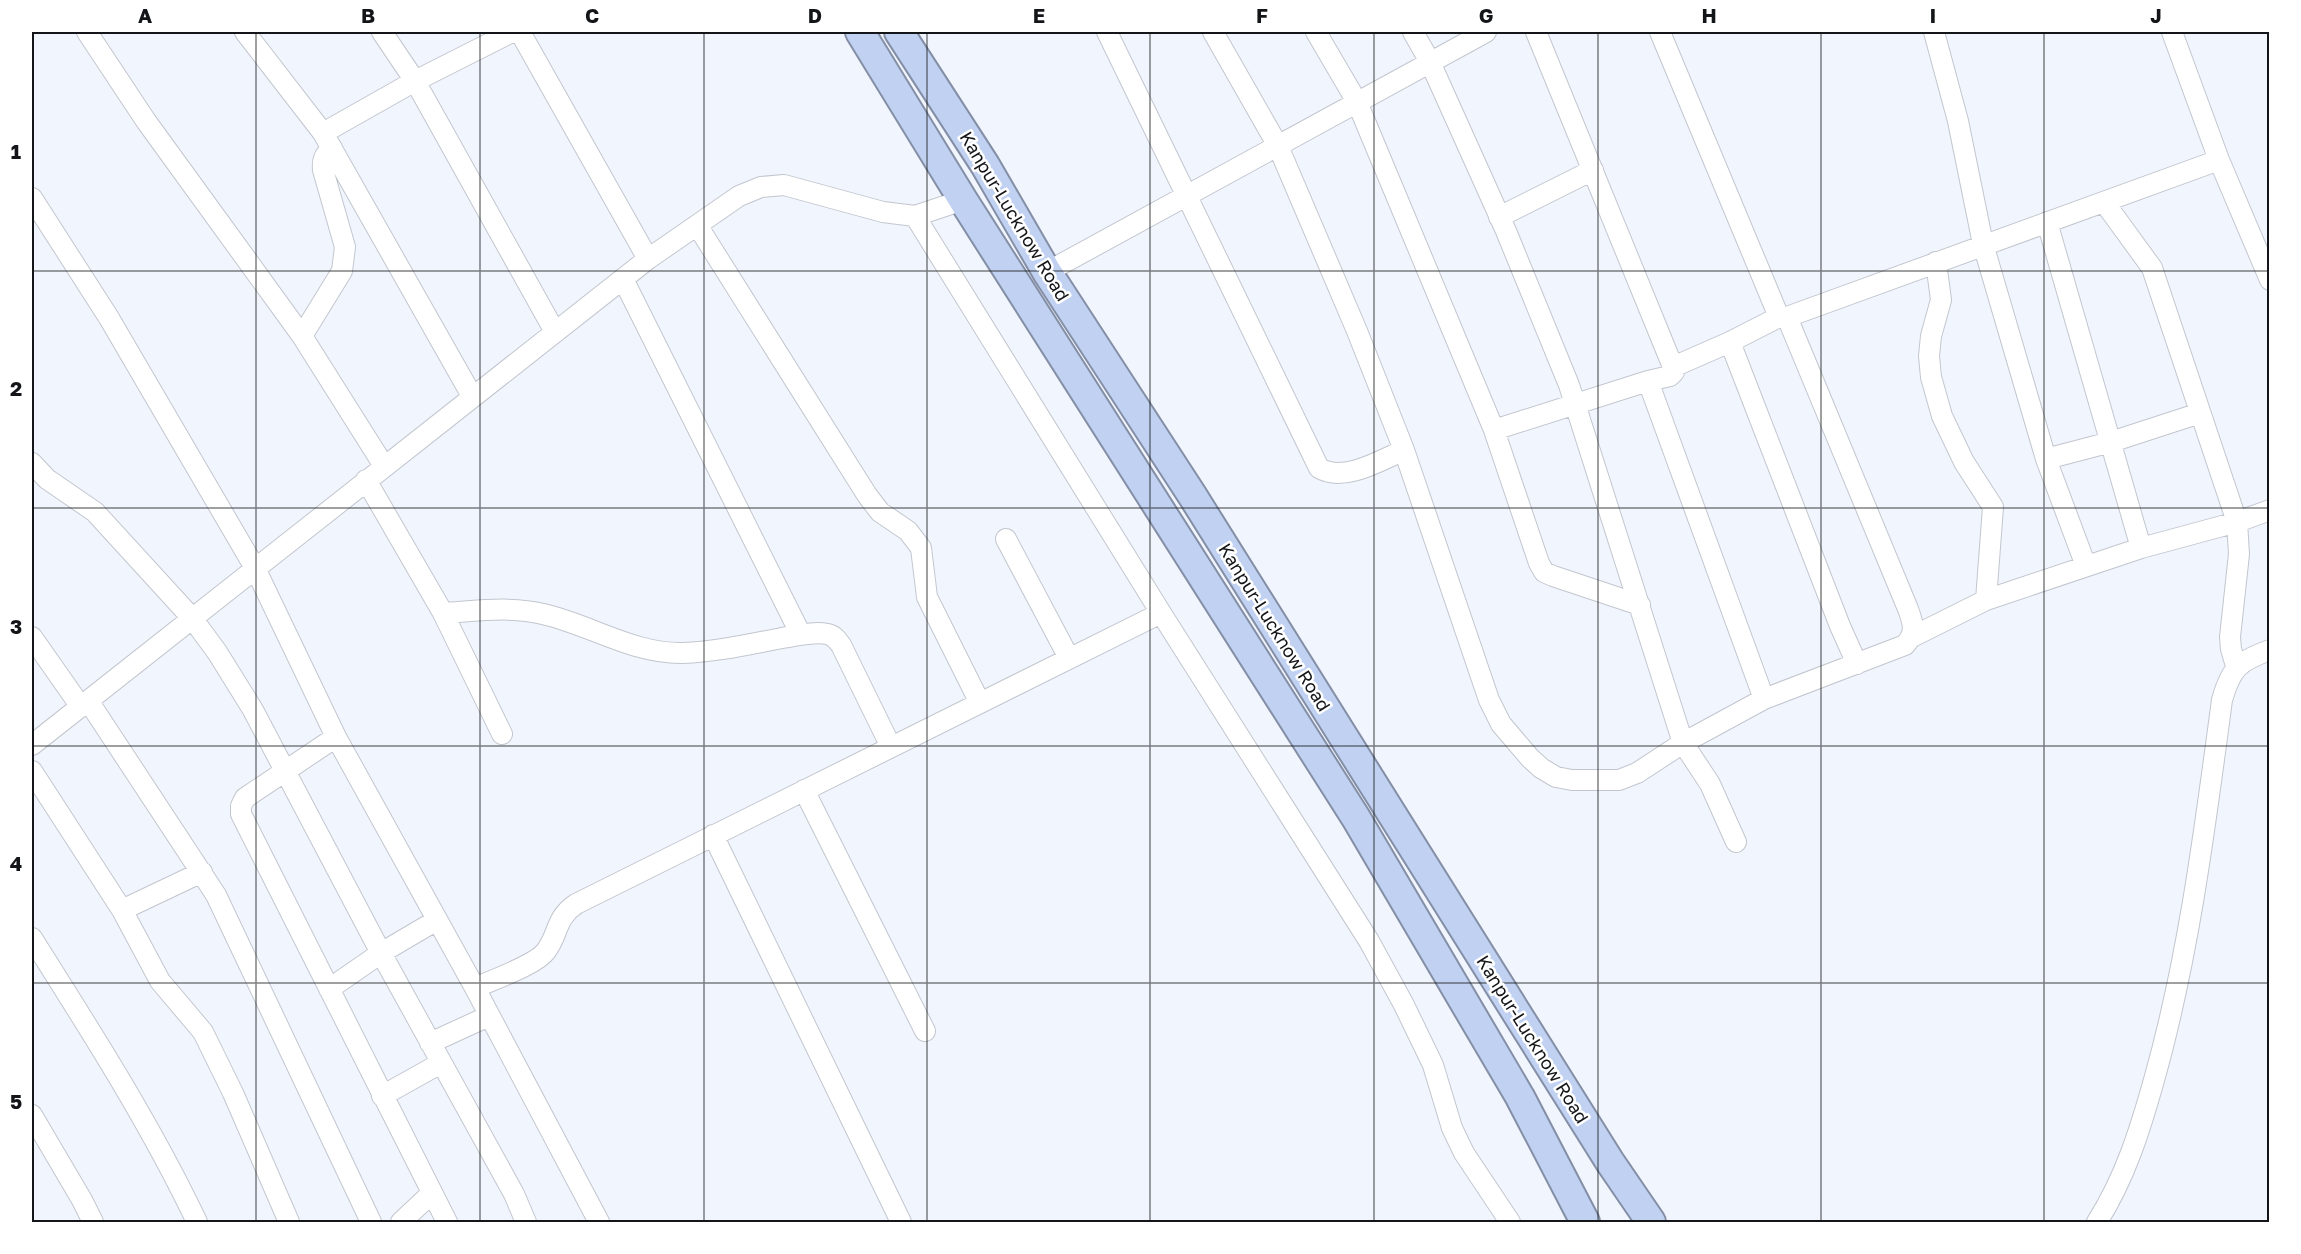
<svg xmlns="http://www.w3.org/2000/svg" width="2301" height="1254" font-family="'Golos Text',sans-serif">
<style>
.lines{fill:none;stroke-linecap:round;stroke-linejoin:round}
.minor-casing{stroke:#c2c6ce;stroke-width:22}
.highway-casing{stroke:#848fa6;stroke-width:32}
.minor{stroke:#fff;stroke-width:20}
.highway{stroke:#c0d1f2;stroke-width:28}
.grid{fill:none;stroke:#141518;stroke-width:1.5;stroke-opacity:0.55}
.labels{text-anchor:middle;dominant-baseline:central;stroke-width:5;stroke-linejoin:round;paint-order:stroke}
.street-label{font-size:18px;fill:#141518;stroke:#fff}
.neatline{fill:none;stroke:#141518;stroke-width:2}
.grid-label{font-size:20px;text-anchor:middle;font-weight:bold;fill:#141518}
</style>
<rect width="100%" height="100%" fill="#f1f5fe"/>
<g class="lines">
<!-- minor casing -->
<g class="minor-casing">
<path id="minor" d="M87 32 146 121 302 336 384 466
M245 32 323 133 472 396
M382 32 415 81 555 332
M520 32 648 259
M1107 32 1319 468C1344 483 1381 460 1404 450
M1213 32 1278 146 1357 331 1404 450 1489 700 1501 724 1530 758 1541 768 1556 777 1572 780H1619L1637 773 1683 743 1764 699 1905 645C1916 633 1914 625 1908 609L1787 317H1779
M1316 32 1357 102 1494 430 1539 563 1544 572 1553 576 1640 605
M1413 32 1430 62 1506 231 1569 385 1683 743 1710 784 1736 842
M1536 32 1673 367 1674 372 1670 376 1648 381
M1660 32 1779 317 1730 342 1673 367
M1934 32 1958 121 1983 244 2046 459 2086 566
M2172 32 2219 160 2270 280
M323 133 415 81 512 32
M32 198 109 318 255 568 336 737 475 988 599 1222
M2104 202 2152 268 2237 522 2239 554 2230 637 2231 649 2236 666
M915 216 1161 613 1369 941 1404 1005 1433 1065 1452 1128 1464 1153 1510 1222
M1499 217 1593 170
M2047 222 2141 548
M697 225 867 495 880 512 908 531 921 548 927 597 980 703
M1936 262 1941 300 1931 336 1929 356 1931 377 1942 416 1964 462 1993 507 1986 600 2141 548 2237 522 2270 510
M1047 272 1486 32
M623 279 801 635
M1787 317 2219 160
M302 336 342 271 345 247 323 170C322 160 324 155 332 148
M1730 342 1840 626 1857 664
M1494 430 1648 381 1764 699
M2046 459 2111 442 2200 413
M32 463 47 479 95 512 192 618 217 652 253 710 381 953 514 1194 526 1222
M366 480 443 613 502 734
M1006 539 1069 658
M443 613C476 611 511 606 543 614 591 625 633 654 683 653 716 652 750 644 782 638 796 636 814 631 827 634 834 635 837 640 841 645L891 747
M32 637 81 707
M1912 637 1986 600
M89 702 216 895 371 1222
M336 737 245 798 241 806V814L447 1222
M32 745 648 259 739 196 761 187 784 185 883 212 915 216 963 200
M32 771 122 910 160 981 203 1032 233 1093 289 1222
M804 790 925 1031
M713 835 901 1222
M122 910 202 872
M32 938C90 1030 150 1123 197 1222
M475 988C492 980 536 965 546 951 559 934 555 918 576 904L1161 613
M329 989 381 953 437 920
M430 1043 489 1016
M382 1096 441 1063
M32 1115 82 1200 93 1222
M401 1222 432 1193
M2097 1222C2125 1178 2140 1130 2154 1080 2189 956 2205 827 2222 700 2231 668 2239 661 2270 650"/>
</g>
<!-- highway casing -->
<g class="highway-casing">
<path id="highway" d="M860 32 963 200 1356 818 1520 1097 1585 1222
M899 32 985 165 1047 272 1192 495 1610 1162 1651 1222"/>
</g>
<!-- minor -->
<use href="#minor" class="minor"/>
<!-- highway -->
<use href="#highway" class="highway"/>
</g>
<!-- grid -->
<path class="grid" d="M256 32V1222M480 32V1222M704 32V1222M927 32V1222M1150 32V1222M1374 32V1222M1598 32V1222M1821 32V1222M2044 32V1222M32 271H2270M32 508H2270M32 746H2270M32 983H2270"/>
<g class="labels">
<!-- street labels -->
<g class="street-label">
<text transform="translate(1015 216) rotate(59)">Kanpur-Lucknow Road</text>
<text transform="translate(1275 627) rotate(58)">Kanpur-Lucknow Road</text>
<text transform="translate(1533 1039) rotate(58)">Kanpur-Lucknow Road</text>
</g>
</g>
<!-- border -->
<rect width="2301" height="1254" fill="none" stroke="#ffffff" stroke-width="66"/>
<rect x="33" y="33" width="2235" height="1188" class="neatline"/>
<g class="grid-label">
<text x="145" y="23">A</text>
<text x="368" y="23">B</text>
<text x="592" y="23">C</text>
<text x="815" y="23">D</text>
<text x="1039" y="23">E</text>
<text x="1262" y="23">F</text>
<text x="1486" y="23">G</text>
<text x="1709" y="23">H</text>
<text x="1933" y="23">I</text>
<text x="2156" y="23">J</text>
<text x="16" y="159">1</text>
<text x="16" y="396">2</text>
<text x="16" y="634">3</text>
<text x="16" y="871">4</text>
<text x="16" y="1109">5</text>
</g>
</svg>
